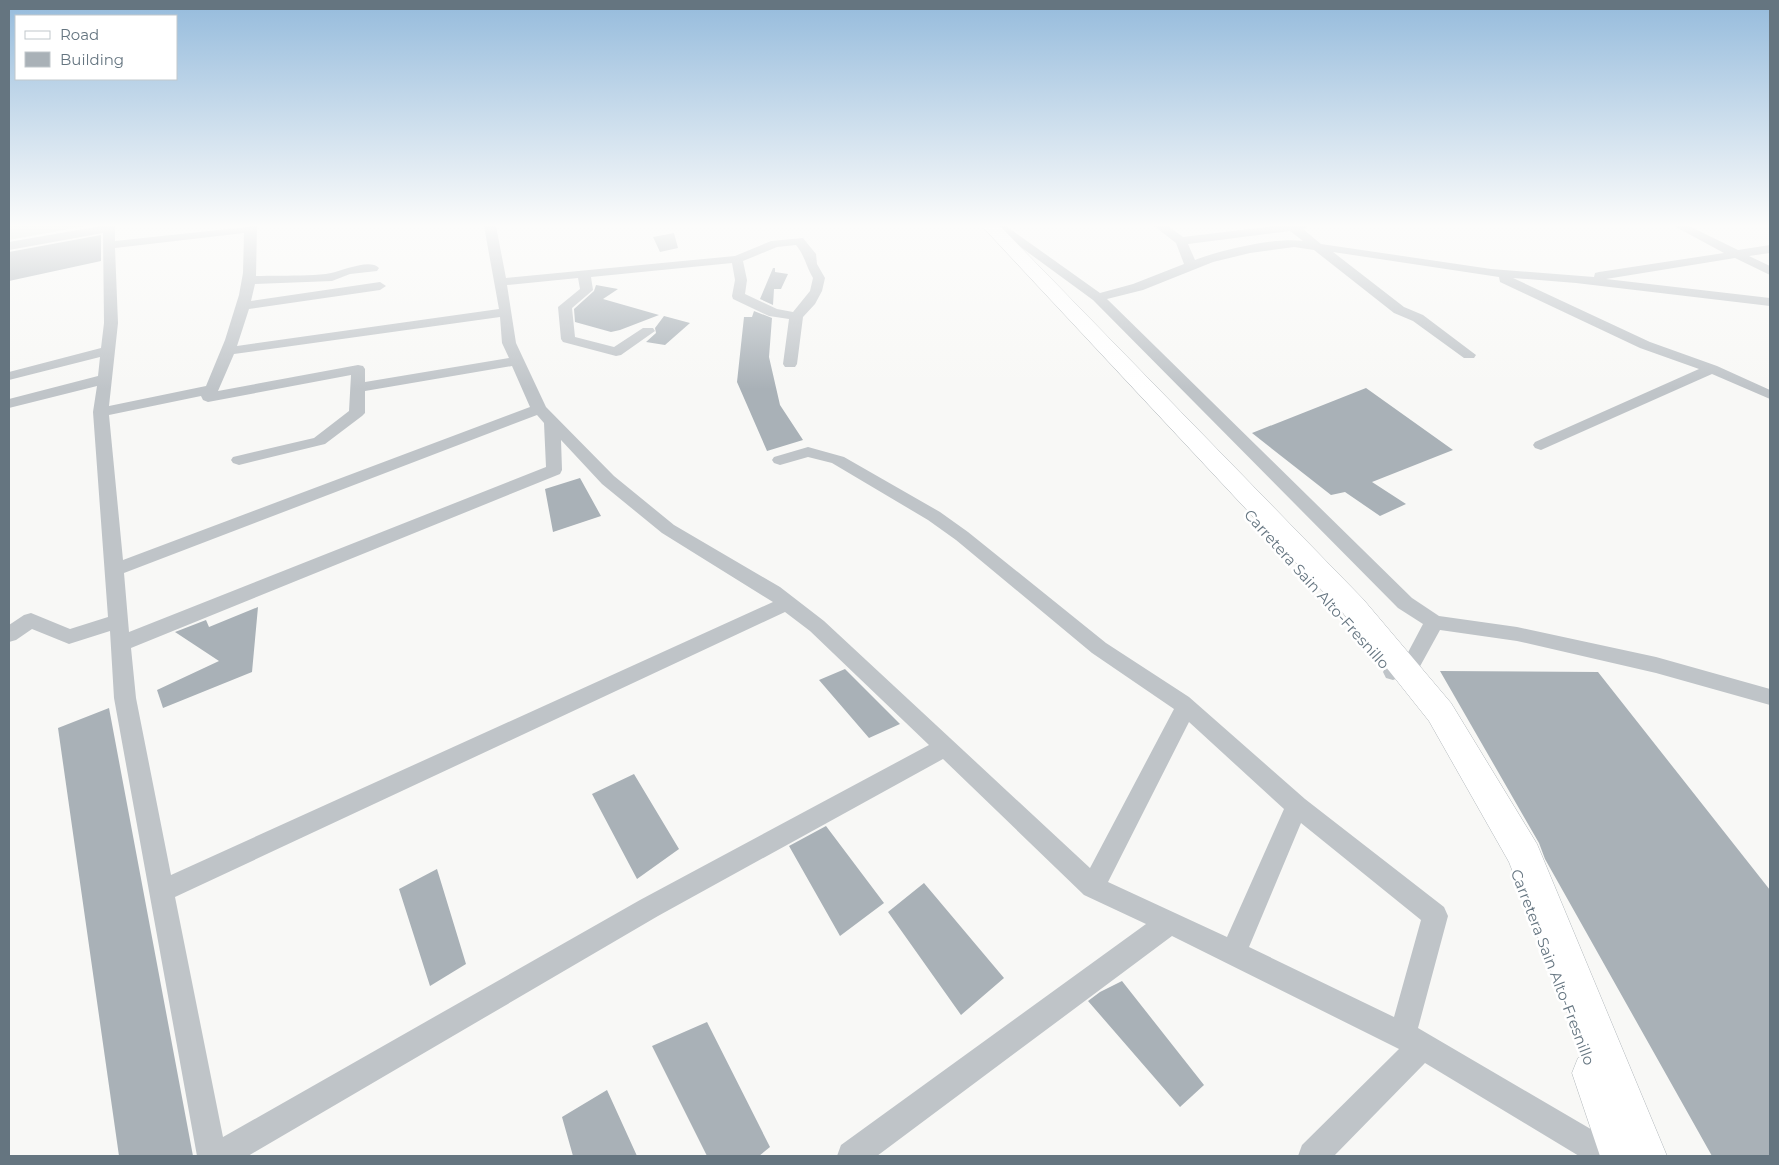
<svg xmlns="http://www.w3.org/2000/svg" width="1779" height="1165" font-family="Montserrat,sans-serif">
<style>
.green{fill:#d8ddd5}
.building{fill:#a9b1b7}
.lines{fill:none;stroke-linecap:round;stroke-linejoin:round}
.secondary-casing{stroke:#b2b8bc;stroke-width:1}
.street{fill:#bfc4c8;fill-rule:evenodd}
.secondary{fill:#fff;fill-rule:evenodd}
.labels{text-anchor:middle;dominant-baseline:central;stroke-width:5;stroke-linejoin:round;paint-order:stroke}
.street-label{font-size:15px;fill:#657580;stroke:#fff}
</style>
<rect width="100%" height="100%" fill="#f8f8f6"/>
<!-- green -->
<path class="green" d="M9 226H85L9 240Z"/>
<!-- building -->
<path class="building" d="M674 233 678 248 660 252 653 237Z
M101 235V261L9 281V252Z
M773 268H775V272L788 274 781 289H774L773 305 760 299Z
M596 285 618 289 603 299 659 315 620 330 611 332 575 322 574 309 594 291Z
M754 311 772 318 769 357 780 405 803 440 767 451 737 382 744 317H752Z
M664 316 690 323 665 345 646 342 656 333 655 328Z
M1366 388 1453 450 1372 482 1406 504 1380 516 1345 492 1331 495 1252 433Z
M580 478 601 516 553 532 545 489Z
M258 607 252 672 163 708 157 690 219 661 175 632 206 620 209 627Z
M845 669 900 724 869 738 819 680Z
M1440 671 1598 672 1770 890V1156H1712L1545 859 1539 843Z
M109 708 193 1156H119L58 728Z
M634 774 679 849 637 879 592 794Z
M826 826 884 903 840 936 789 846Z
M437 869 466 964 430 986 399 889Z
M924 883 1004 978 961 1015 888 912Z
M1122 981 1204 1085 1180 1107 1088 1001 1100 992Z
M707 1022 770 1147 759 1156H707L652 1046Z
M607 1090 637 1156H573L562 1117Z"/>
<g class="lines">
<!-- secondary casing -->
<g class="secondary-casing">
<path id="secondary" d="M982 226H1000L1363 599 1451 703 1537 844 1667 1156H1600L1572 1073 1578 1058 1584 1056 1509 862 1429 721 1343 613Z"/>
</g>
<!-- street -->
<path class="street" d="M101 226H115V241L257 226 256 276C277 275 311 277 331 273 342 271 370 258 379 268L377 271 350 274 332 281 255 284 251 301 380 282 386 286 380 290 249 309 237 346 499 309 484 226H496L506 278 735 256 771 241 803 238 816 254 817 264 825 278 822 291 815 304 803 317 797 364 795 367H785L783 364 789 319 769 316 733 299 732 296 735 280 732 263 591 277 593 290 572 308 575 337 614 347 643 328H653L655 331 621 355 616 356 563 342 561 339 558 307 580 289 578 278 507 285 516 343 546 407 614 476 674 525 780 587 824 621 1090 868 1174 709 1092 653 956 540 928 520 832 463 808 457 780 465 774 463 772 460 774 457 808 447 844 457 940 512 968 532 1106 643 1189 697 1305 799 1444 907 1448 916 1418 1028 1618 1145 1622 1156H1579L1425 1063 1334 1156H1298L1302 1145 1399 1049 1172 936 877 1156H837L841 1145 1146 924 1084 895 943 759 658 916 248 1156H197L114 698 110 631 69 644 32 629 16 640 9 642V625L24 615 31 613 70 629 108 617 93 412 97 386 9 408V399L98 376 100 357 9 380V372L101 348 104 323 103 233 9 250V242ZM244 233 243 273 239 295 225 340 206 386 109 406 118 323 115 248ZM796 245C805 256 806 266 813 278L810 291 793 312 777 309 745 294 747 280 743 261 777 247ZM500 317 502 343 509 358 365 382V369L363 366 358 365 218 391 234 354ZM512 366 530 407 123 560 109 415 201 396 203 400 208 402 351 375 349 411 314 438 233 457 231 460 233 463 239 465 325 444 362 416 365 413V391ZM537 415 544 423 546 467 129 632 124 573ZM561 440 602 484 662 533 773 602 171 875 136 698 131 648 560 474 562 470ZM785 612 810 631 929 745 640 900 223 1137 175 897ZM1189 722 1284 809 1227 937 1108 882ZM1301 823 1421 920 1394 1017 1249 947Z
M992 226H1006L1100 293 1133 284 1184 264 1176 243 1154 226H1168L1183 237 1275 226H1309L1303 229 1321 244 1491 269 1594 277 1595 273 1599 272 1724 253 1674 226H1689L1738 250 1770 245V253L1749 256 1770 266V275L1735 258 1606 279 1770 298V306L1576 283 1513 278 1650 342 1717 366 1770 390V399L1712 374 1541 450 1535 448 1533 445 1535 442 1699 369 1640 348 1500 282 1499 277 1333 252 1404 307 1423 315 1476 355 1474 358H1464L1413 321 1394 313 1314 250 1294 247 1250 253 1213 262 1143 290 1107 299 1412 598 1439 616 1517 627 1656 657 1770 689V705L1656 673 1517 641 1440 630 1418 670 1393 680 1386 678 1383 672 1386 666 1404 660 1423 624 1398 608 1093 300ZM1290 231 1303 241C1275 237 1221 250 1195 260L1188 244Z"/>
<!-- secondary -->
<use href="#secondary" class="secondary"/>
</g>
<!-- sky -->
<linearGradient id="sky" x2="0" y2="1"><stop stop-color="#95bbdc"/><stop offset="0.58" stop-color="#fcfcfb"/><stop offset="1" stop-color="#fcfcfb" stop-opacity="0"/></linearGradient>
<rect width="1779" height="389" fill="url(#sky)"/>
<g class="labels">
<!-- street labels -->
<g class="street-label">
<text transform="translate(1317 589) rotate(48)">Carretera Sain Alto-Fresnillo</text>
<text transform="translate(1553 967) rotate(69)">Carretera Sain Alto-Fresnillo</text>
</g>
</g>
<!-- border -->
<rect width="1779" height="1165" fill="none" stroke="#657580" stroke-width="20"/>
<!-- legend -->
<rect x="15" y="15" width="162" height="65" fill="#ffffff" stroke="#c1c8cc"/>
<rect x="25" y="31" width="25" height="8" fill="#ffffff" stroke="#c1c8cc"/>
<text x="60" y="40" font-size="15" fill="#657580">Road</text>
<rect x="25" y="52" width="25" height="15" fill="#a9b1b7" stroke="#c1c8cc"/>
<text x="60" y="65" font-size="15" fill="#657580">Building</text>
</svg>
